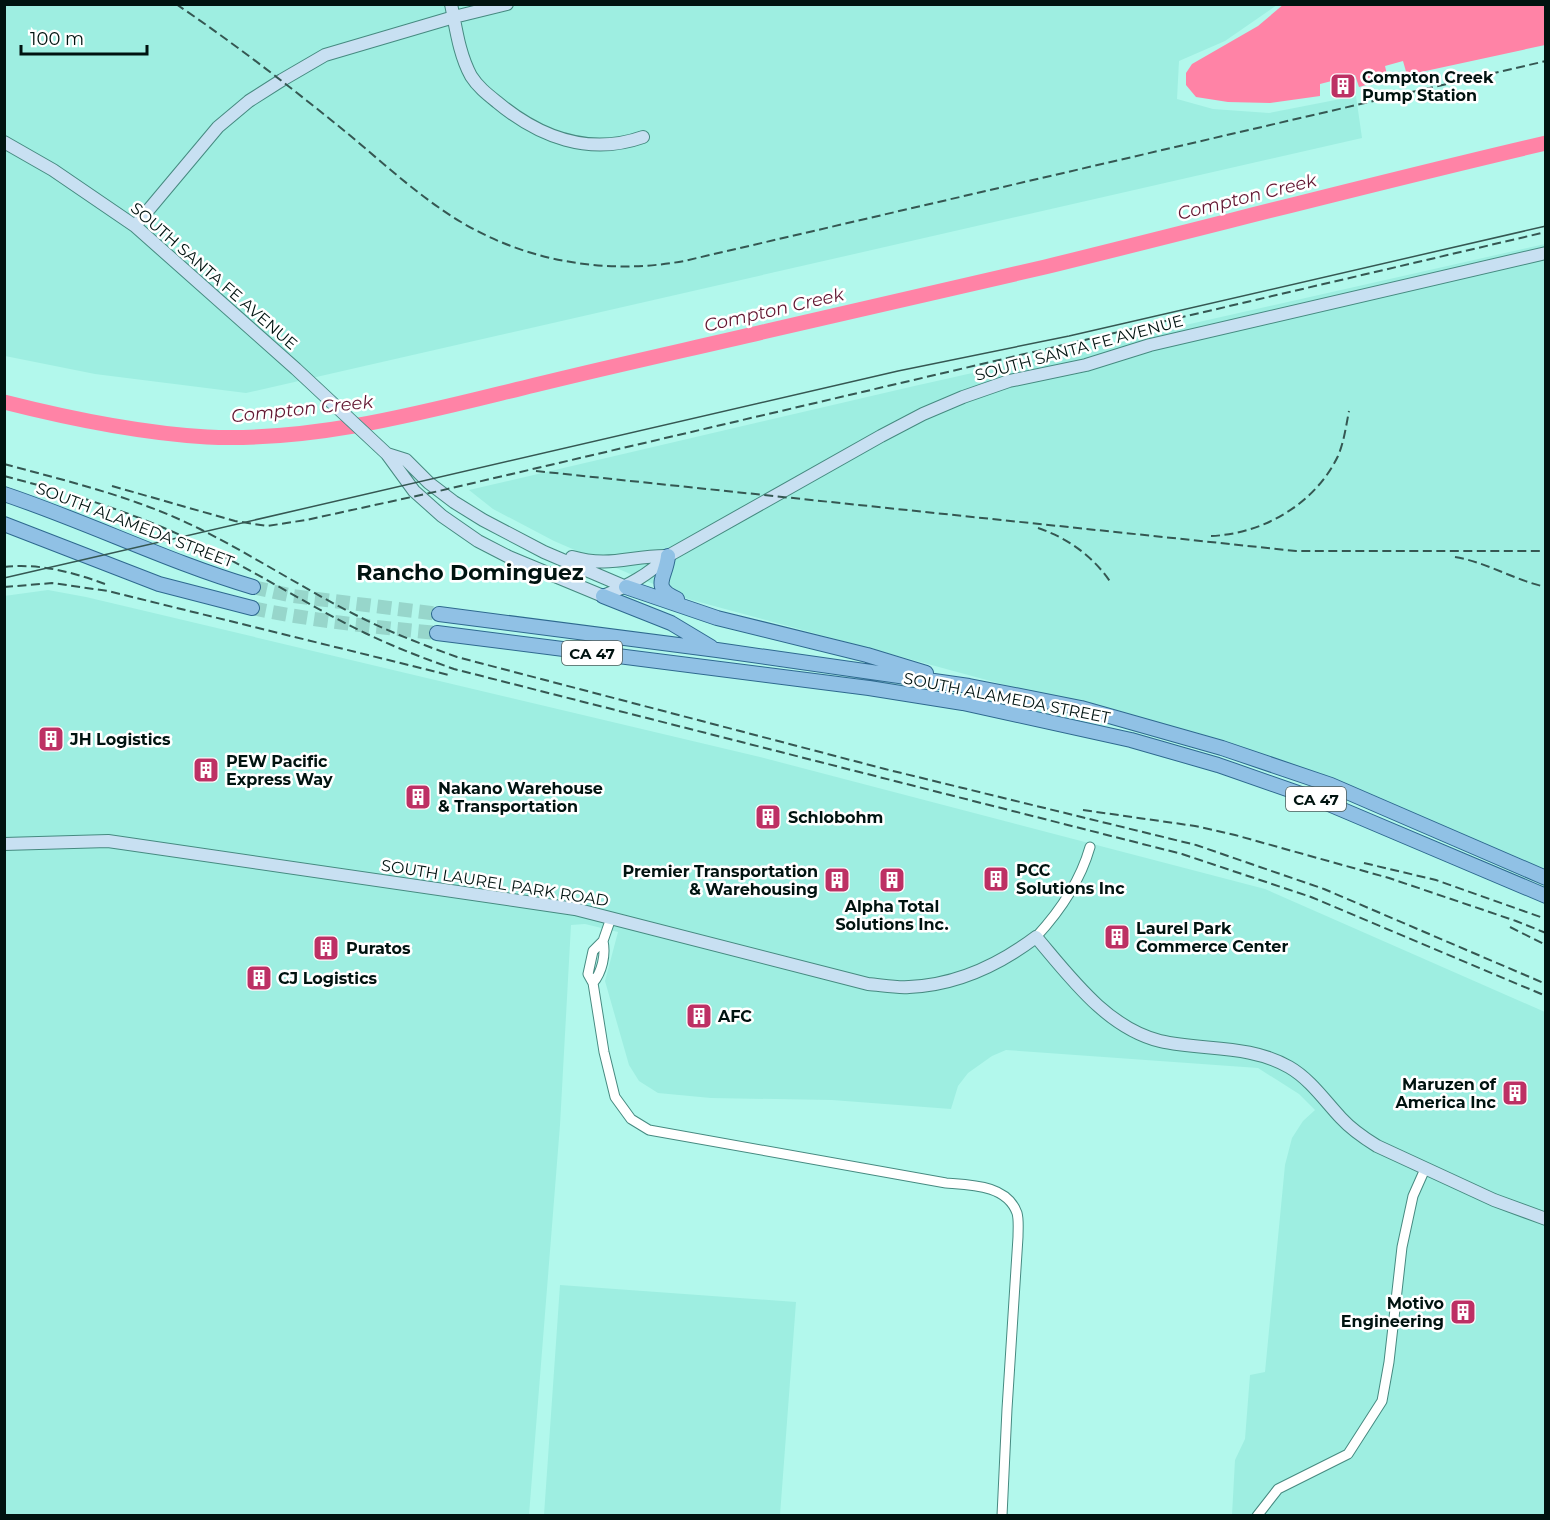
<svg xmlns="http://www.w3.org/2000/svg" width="1550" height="1520" font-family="Montserrat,sans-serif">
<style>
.built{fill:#9eeee1}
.water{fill:#ff83a6}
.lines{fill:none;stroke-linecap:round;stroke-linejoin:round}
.river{stroke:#ff83a6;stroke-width:15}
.primary-tunnel{stroke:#97d6cb;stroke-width:14;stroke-dasharray:14 7;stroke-linecap:butt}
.street-casing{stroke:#468a80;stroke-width:11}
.secondary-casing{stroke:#468a80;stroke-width:14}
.primary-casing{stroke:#2e698f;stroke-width:16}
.street{stroke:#fff;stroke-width:9}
.secondary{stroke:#c8e0f2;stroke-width:12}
.primary{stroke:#90c1e5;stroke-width:14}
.tram{stroke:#355752;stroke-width:1.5}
.rail{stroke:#355752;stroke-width:2;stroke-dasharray:9 4.5;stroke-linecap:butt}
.labels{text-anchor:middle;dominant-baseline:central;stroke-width:5;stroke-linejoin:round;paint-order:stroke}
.shield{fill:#fff;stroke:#4c5a58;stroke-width:1.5}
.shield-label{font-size:15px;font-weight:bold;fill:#001310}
.poi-label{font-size:16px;font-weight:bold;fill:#001310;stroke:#fff;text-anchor:start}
.street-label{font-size:16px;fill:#001310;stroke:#fff}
.water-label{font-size:18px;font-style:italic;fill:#621631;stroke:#fff}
.district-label{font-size:22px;font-weight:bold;fill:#001310;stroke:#fff}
</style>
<rect width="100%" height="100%" fill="#b2f8ec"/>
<!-- built -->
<path class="built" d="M4 5H1277L1225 41 1179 61 1177 99 1213 109 1269 113 1356 96 1362 138 246 393 95 374 5 356Z
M1545 244V870L1411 813 1264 755 688 599 554 541 493 509 469 490 910 387Z
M48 590 86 597 760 757 1265 889 1545 1012V1515H1232L1235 1460 1245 1439 1250 1375 1265 1372 1285 1165 1292 1138 1303 1121 1315 1110 1299 1094 1258 1068 1006 1050 992 1056 968 1073 958 1086 951 1109 832 1100 711 1098 658 1093 639 1081 629 1065 605 981 618 932 585 924 571 925 560 1125 529 1515H5L4 596Z
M560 1285 796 1302 780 1515H544Z"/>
<!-- water -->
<path class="water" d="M1284 4 1545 5V45L1407 75 1403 61 1385 66 1388 79 1359 87 1355 75 1320 84V96L1270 103 1228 102 1196 97 1186 85V73L1192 64 1258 26Z"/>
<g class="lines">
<!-- river -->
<path class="river" d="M4 402C71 419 138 433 207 437 318 442 428 411 535 385 612 366 690 349 767 331 860 310 953 289 1045 267 1212 226 1378 182 1546 143"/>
<!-- primary-tunnel -->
<path class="primary-tunnel" d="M253 587 293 596 439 614
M252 608C314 621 375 627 437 633"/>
<!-- street casing -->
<g class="street-casing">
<path id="street" d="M611 918 603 941 593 951 588 974 593 983 604 1052 615 1097 631 1119 649 1130 946 1183C971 1185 1007 1185 1017 1213 1019 1220 1018 1229 1018 1237L1007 1409 1002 1516
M1036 937C1061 910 1080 882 1090 847
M593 983C602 972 606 955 603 941
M1257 1516 1278 1489 1348 1454 1382 1401 1389 1362 1402 1247 1413 1196 1425 1169"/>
</g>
<!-- secondary casing -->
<g class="secondary-casing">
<path id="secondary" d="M451 4C456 28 459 54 471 76 478 87 487 94 497 102 539 137 589 156 643 137
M4 142 53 170 135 226 296 369 387 454 414 491 442 516 478 541 509 557 603 596C628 586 648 575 668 556L881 436 923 414 963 397 1009 381 1086 365 1150 345 1546 253
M135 226 218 127 249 101 282 80 325 55 454 17 507 4
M387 454 406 460 429 483 454 502 483 520 544 552 626 587
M572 557C610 568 632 555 668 556
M4 844 108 841 575 909 868 984C881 985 896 988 909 987 956 985 999 965 1036 937 1070 977 1107 1028 1160 1041 1203 1051 1249 1044 1289 1067 1310 1079 1325 1101 1341 1118 1352 1130 1364 1138 1377 1146L1494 1200 1546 1219"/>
</g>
<!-- primary casing -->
<g class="primary-casing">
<path id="primary" d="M4 494C88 522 168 562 253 587
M4 524 159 584 252 608
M668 556C666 578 650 587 677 599
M626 587 717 618 867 655 926 673
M603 596 671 623 711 647
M439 614 717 650 969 686 1081 708 1222 748 1331 785 1546 878
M437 633 869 688 963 703 1131 740 1218 765 1324 802 1546 896"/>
</g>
<!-- street -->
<use href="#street" class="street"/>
<!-- secondary -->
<use href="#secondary" class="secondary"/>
<!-- primary -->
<use href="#primary" class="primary"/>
<!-- tram -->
<path class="tram" d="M4 578 898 371 1069 336 1546 226"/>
<!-- rail -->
<path class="rail" d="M176 4C232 42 284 82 336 124 377 157 416 195 461 222 528 262 608 275 684 261L1546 61
M4 464C71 482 138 498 200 529 258 558 313 595 372 623 400 636 429 647 457 657L885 769 1196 845 1324 889 1546 984
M536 471 1296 551H1546
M4 476C70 493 132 512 193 541 252 569 307 605 365 633 394 647 423 658 454 669L1182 854 1311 897 1546 996
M112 486 235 521 267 526 306 520 439 491 1546 232
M1038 528C1068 538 1094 557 1111 583
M1211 536C1263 534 1315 504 1338 456 1344 442 1346 426 1349 411
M1455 557C1486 562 1514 580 1546 587
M4 567C39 563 72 572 105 584
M4 587 52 583 108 591 449 675
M1083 810 1195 826 1235 835 1389 878 1516 921 1546 933
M1364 863 1436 880 1546 919
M1510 927 1546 945"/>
</g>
<!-- icons -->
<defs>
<g id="building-square" transform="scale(1.35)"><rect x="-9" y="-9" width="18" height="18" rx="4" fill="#bd3064" stroke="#fff"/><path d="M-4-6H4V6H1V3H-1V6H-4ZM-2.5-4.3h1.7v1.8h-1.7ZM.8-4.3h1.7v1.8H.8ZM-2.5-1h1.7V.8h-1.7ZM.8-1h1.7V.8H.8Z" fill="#fff"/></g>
</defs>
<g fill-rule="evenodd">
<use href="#building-square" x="1343" y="86"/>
<use href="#building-square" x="51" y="739"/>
<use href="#building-square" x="206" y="770"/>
<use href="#building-square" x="418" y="797"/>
<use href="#building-square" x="768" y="817"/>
<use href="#building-square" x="996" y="879"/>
<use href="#building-square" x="837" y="880"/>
<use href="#building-square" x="892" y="880"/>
<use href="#building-square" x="1117" y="937"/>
<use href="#building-square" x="326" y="948"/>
<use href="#building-square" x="259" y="978"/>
<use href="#building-square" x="699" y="1016"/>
<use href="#building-square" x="1515" y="1093"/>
<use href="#building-square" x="1463" y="1312"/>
</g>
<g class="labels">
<!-- shield labels -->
<g class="shield">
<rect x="562" y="641" width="60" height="24" rx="4.5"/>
<rect x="1286" y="787" width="60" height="24" rx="4.5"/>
</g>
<g class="shield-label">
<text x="592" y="653">CA 47</text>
<text x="1316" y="799">CA 47</text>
</g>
<!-- poi labels -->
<g class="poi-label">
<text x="1362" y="77">Compton Creek<tspan x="1362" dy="18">Pump Station</tspan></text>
<text x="70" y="739">JH Logistics</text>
<text x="226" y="761">PEW Pacific<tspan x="226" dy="18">Express Way</tspan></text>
<text x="438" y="788">Nakano Warehouse<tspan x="438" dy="18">&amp; Transportation</tspan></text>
<text x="788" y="817">Schlobohm</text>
<text x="1016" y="870">PCC<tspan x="1016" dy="18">Solutions Inc</tspan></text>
<text x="818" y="871" text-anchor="end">Premier Transportation<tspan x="818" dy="18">&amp; Warehousing</tspan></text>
<text x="892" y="906" text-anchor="middle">Alpha Total<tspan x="892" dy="18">Solutions Inc.</tspan></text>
<text x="1136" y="928">Laurel Park<tspan x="1136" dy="18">Commerce Center</tspan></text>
<text x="346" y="948">Puratos</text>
<text x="278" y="978">CJ Logistics</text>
<text x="718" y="1016">AFC</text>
<text x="1496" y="1084" text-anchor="end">Maruzen of<tspan x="1496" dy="18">America Inc</tspan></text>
<text x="1444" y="1303" text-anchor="end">Motivo<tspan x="1444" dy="18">Engineering</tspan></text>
</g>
<!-- street labels -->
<g class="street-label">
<text transform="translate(214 276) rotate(41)">SOUTH SANTA FE AVENUE</text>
<text transform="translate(1079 348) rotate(-15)">SOUTH SANTA FE AVENUE</text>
<text transform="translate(135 525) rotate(21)">SOUTH ALAMEDA STREET</text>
<text transform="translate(1007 698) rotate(11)">SOUTH ALAMEDA STREET</text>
<text transform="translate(495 883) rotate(9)">SOUTH LAUREL PARK ROAD</text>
</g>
<!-- water labels -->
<g class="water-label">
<text transform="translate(1247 197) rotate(-14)">Compton Creek</text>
<text transform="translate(774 310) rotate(-13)">Compton Creek</text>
<text transform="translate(302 409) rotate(-6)">Compton Creek</text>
</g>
<!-- district labels -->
<g class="district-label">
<text x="470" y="572">Rancho Dominguez</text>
</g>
</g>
<!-- border -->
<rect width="1550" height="1520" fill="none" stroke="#001310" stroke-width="12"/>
<!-- scale -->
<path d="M21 45v9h126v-9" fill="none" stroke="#001310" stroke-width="3"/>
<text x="30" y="45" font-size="18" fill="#001310" stroke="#ffffff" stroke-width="4.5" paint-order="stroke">100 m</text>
</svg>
